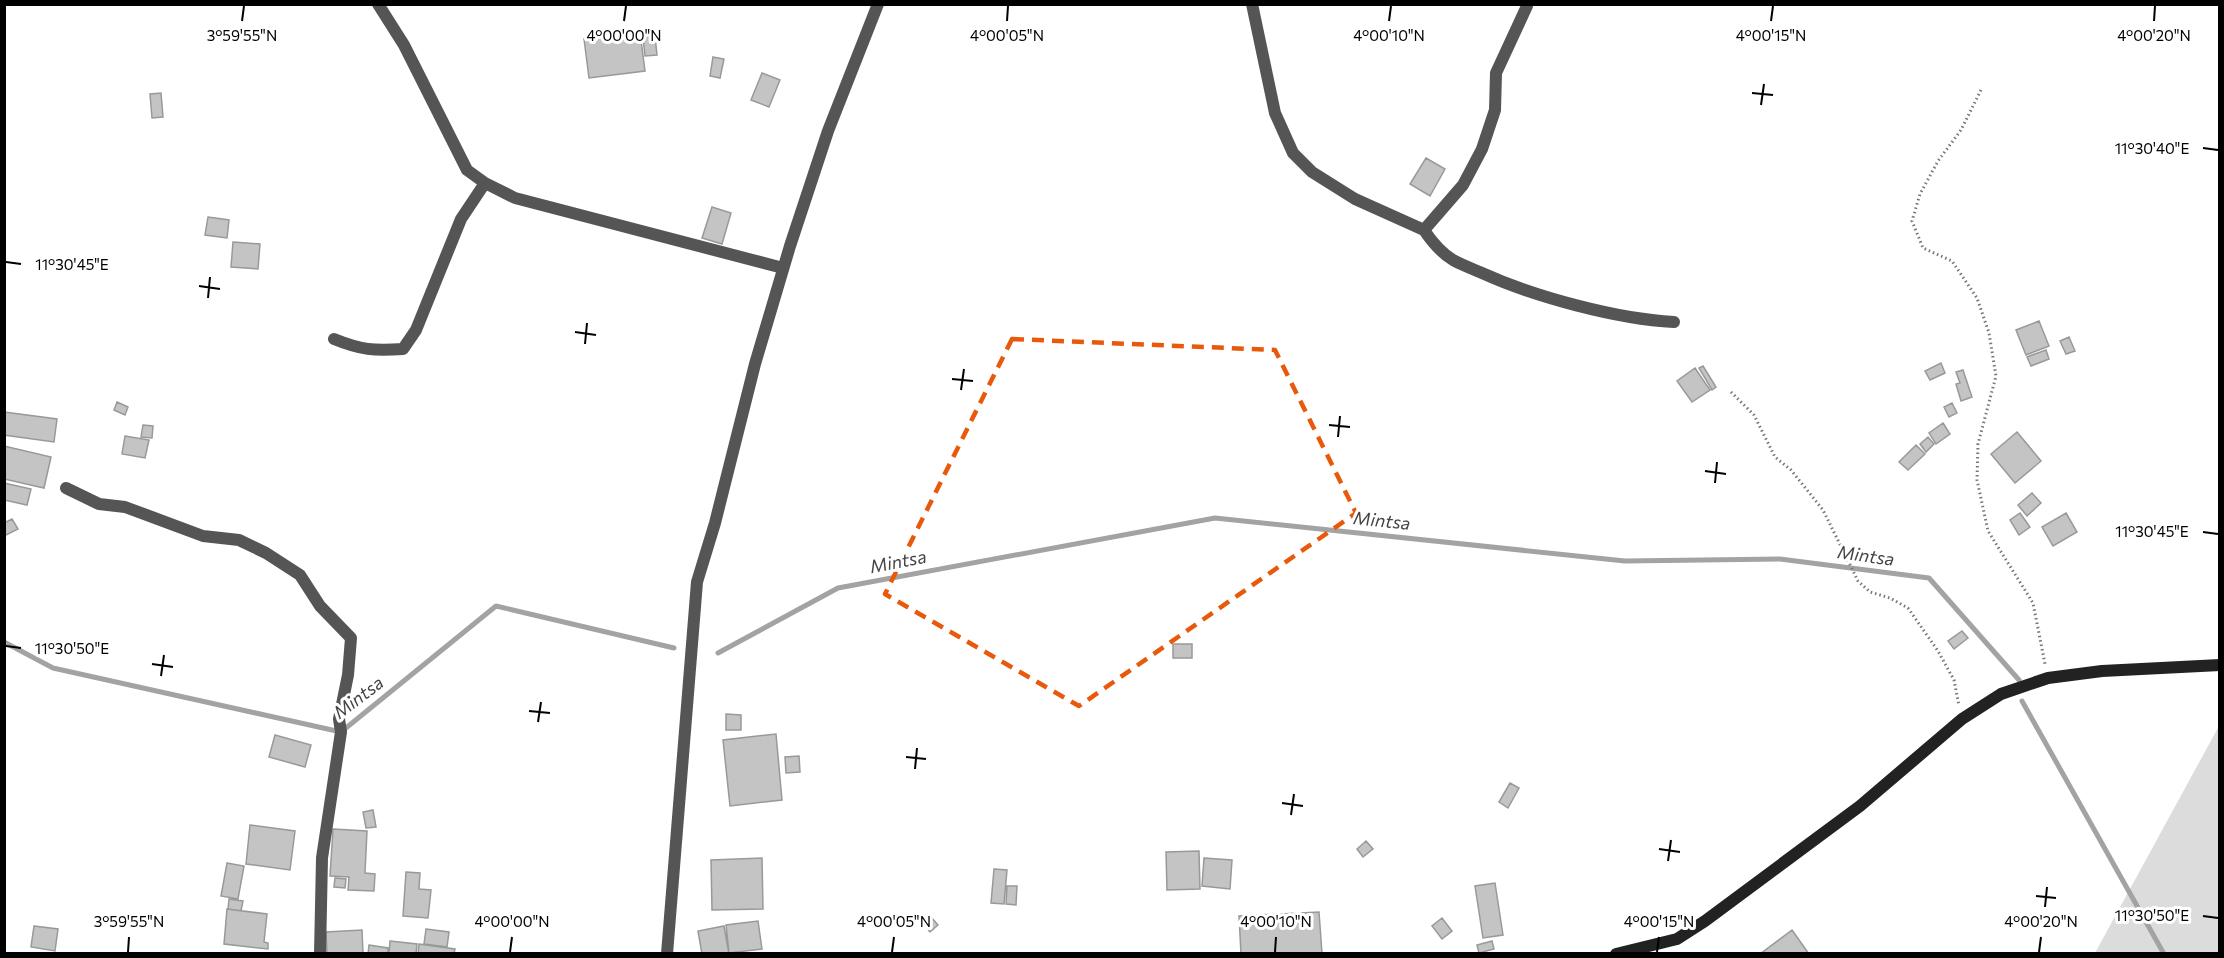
<svg xmlns="http://www.w3.org/2000/svg" width="2224" height="958" font-family="Commissioner,sans-serif">
<style>
.green{fill:#dcdcdc}
.lines{fill:none;stroke-linecap:round;stroke-linejoin:round}
.stream{stroke:#a3a3a3;stroke-width:5}
.building{fill:#c4c4c4;stroke:#999;stroke-width:1.5}
.path{stroke:#777;stroke-width:3;stroke-dasharray:1.5 3;stroke-linecap:butt}
.minor{stroke:#555;stroke-width:12}
.tertiary{stroke:#555;stroke-width:12}
.secondary{stroke:#222;stroke-width:12}
.marked{fill:none;stroke:#e8590c;stroke-width:4.5;stroke-dasharray:12 8;stroke-linejoin:round}
.ticks{fill:none;stroke:#000;stroke-width:2}
.labels{text-anchor:middle;dominant-baseline:central;stroke-width:6;stroke-linejoin:round;paint-order:stroke}
.water-label{font-size:18px;font-style:italic;fill:#444;stroke:#fff}
.ticks-label{font-size:15px;text-anchor:middle;fill:#000;stroke:#fff;stroke-width:6;stroke-linejoin:round;paint-order:stroke}
</style>
<rect width="100%" height="100%" fill="#fff"/>
<!-- green -->
<path class="green" d="M2219 726V953H2095Z"/>
<g class="lines">
<!-- stream -->
<path class="stream" d="M4 642 53 668 341 732 496 606 674 648
M718 653 838 588 1215 518 1625 561 1780 559 1929 578 2019 680
M2022 701 2164 954"/>
</g>
<!-- building -->
<path class="building" d="M640 32 645 71 589 78 584 39Z
M655 36 657 55 645 56 643 37Z
M713 57 724 59 720 78 710 76Z
M762 73 780 80 769 107 751 100Z
M161 93 163 117 152 118 150 94Z
M1426 158 1445 169 1430 196 1410 184Z
M712 207 731 213 722 244 702 238Z
M208 217 229 220 227 238 205 235Z
M233 242 260 244 258 269 231 267Z
M2039 321 2049 346 2026 355 2016 330Z
M2069 337 2075 351 2066 354 2060 341Z
M2046 350 2049 359 2031 366 2027 357Z
M1941 363 1945 373 1930 380 1925 371Z
M1703 366 1716 387 1712 390 1699 368Z
M1695 368 1710 390 1692 402 1677 381Z
M1963 370 1972 397 1961 401 1956 384 1960 383 1956 372Z
M117 402 128 407 125 415 114 410Z
M1952 403 1957 413 1949 417 1944 407Z
M4 412 57 419 54 442 4 435Z
M1943 423 1950 434 1936 444 1929 433Z
M143 425 153 426 152 438 141 437Z
M2017 432 2041 461 2015 483 1991 454Z
M125 436 149 440 145 458 122 454Z
M1928 437 1934 444 1926 452 1920 444Z
M1916 445 1925 454 1908 470 1899 462Z
M4 446 51 457 44 488 4 479Z
M4 483 31 489 27 505 4 500Z
M2032 493 2041 503 2027 516 2018 505Z
M2020 513 2030 527 2019 535 2010 520Z
M2066 513 2077 532 2053 546 2042 527Z
M12 519 18 529 4 536V523Z
M1962 631 1968 638 1954 649 1948 641Z
M1173 644H1192V658H1173Z
M726 714 741 715V730H726Z
M776 734 782 800 730 806 723 740Z
M275 735 311 745 305 767 269 757Z
M799 756 800 772 786 773 785 757Z
M1510 783 1519 788 1508 808 1499 802Z
M373 810 376 827 366 828 363 812Z
M250 825 295 831 290 870 246 864Z
M333 829 367 831 365 873 375 874 374 891 348 890 349 877 330 876Z
M1366 841 1373 849 1363 857 1357 849Z
M1199 851 1200 889 1167 890 1166 852Z
M762 858 763 909 712 910 711 860Z
M1204 858 1232 860 1230 889 1202 886Z
M227 863 244 866 238 899 221 896Z
M994 869 1007 870 1004 904 991 903Z
M406 872 420 873 419 889 431 890 428 918 403 916Z
M335 878 346 879 345 888 334 887Z
M1495 883 1503 935 1483 938 1475 886Z
M1007 886H1017L1016 905 1006 904Z
M229 899 243 901 241 911 228 909Z
M227 909 267 914 264 942 268 943V949L224 944Z
M1319 912 1322 953 1241 954 1239 916Z
M931 917 938 925 930 932 924 924Z
M1442 918 1452 931 1442 939 1432 926Z
M758 921 762 949 729 953 726 925Z
M34 926 58 929 55 951 31 947Z
M724 926 729 954H702L698 931Z
M426 929 449 932 447 947 424 944Z
M362 930 363 954H327L326 932Z
M1792 930 1809 954H1760Z
M390 941 417 944 416 954H389Z
M1492 941 1494 949 1479 953 1477 945Z
M419 944 455 949 454 954H418Z
M369 945 388 948V954H368Z"/>
<g class="lines">
<!-- path -->
<path class="path" d="M1981 90 1961 130 1938 161 1920 194 1912 221 1923 248 1952 261 1977 298 1989 333 1996 376 1978 444 1977 480 1988 531 2033 603 2045 664
M1731 392 1754 415 1775 457 1791 470 1823 510 1858 581 1870 592 1890 598 1908 608 1938 651 1954 680 1959 706"/>
<!-- minor -->
<path class="minor" d="M378 4 404 45 467 170 485 183 515 198 783 268
M1252 4 1275 113 1293 153 1312 172 1355 199 1424 230 1463 185 1482 149 1495 110 1496 73 1527 6
M1424 230C1432 242 1440 252 1453 260 1462 265 1473 269 1482 273 1535 297 1617 319 1674 322
M334 339C361 350 374 351 403 349L416 330 461 219 485 183
M66 488 99 504 125 507 203 536 239 540 266 553 300 575 320 606 351 638 348 675 339 719 341 732 322 858 320 954"/>
<!-- tertiary -->
<path class="tertiary" d="M667 954 697 582 715 523 755 364 790 246 828 131 878 4"/>
<!-- secondary -->
<path class="secondary" d="M1616 954 1677 939 1705 921 1860 806 1962 719 2001 694 2048 678 2102 671 2220 665"/>
</g>
<!-- marked area -->
<path class="marked" d="M1012 339 1275 350 1356 513 1079 706 885 594Z"/>
<!-- ticks -->
<path class="ticks" d="M242 21 244 6M624 21 626 6M1007 21 1008 6M1389 21 1391 6M1771 21 1773 6M2154 21 2155 6M1752 93 1773 95M1761 105 1764 84M2203 148 2218 150M6 262 21 264M199 286 220 289M208 298 210 277M575 332 596 335M585 344 587 323M952 379 973 381M961 390 964 369M1329 425 1350 427M1338 437 1340 416M1705 471 1726 474M1715 483 1717 462M2203 532 2218 534M6 646 21 648M152 664 173 667M161 676 164 655M529 711 550 713M538 722 541 702M906 757 926 759M915 769 917 748M1282 803 1303 806M1291 815 1294 794M1659 849 1680 852M1668 861 1671 840M2036 896 2056 898M2045 907 2047 887M2203 916 2218 918M128 952 129 937M510 952 512 937M892 952 894 937M1275 952 1276 937M1657 952 1659 937M2039 952 2041 937"/>
<g class="labels">
<!-- water labels -->
<g class="water-label">
<text transform="translate(1382 520) rotate(6)">Mintsa</text>
<text transform="translate(1866 555) rotate(8)">Mintsa</text>
<text transform="translate(898 561) rotate(-11)">Mintsa</text>
<text transform="translate(358 697) rotate(-37)">Mintsa</text>
</g>
</g>
<g class="ticks-label">
<text x="242" y="41">3°59'55"N</text>
<text x="624" y="41">4°00'00"N</text>
<text x="1007" y="41">4°00'05"N</text>
<text x="1389" y="41">4°00'10"N</text>
<text x="1771" y="41">4°00'15"N</text>
<text x="2154" y="41">4°00'20"N</text>
<text x="2152" y="154">11°30'40"E</text>
<text x="72" y="270">11°30'45"E</text>
<text x="2152" y="537">11°30'45"E</text>
<text x="72" y="654">11°30'50"E</text>
<text x="2152" y="921">11°30'50"E</text>
<text x="129" y="927">3°59'55"N</text>
<text x="512" y="927">4°00'00"N</text>
<text x="894" y="927">4°00'05"N</text>
<text x="1276" y="927">4°00'10"N</text>
<text x="1659" y="927">4°00'15"N</text>
<text x="2041" y="927">4°00'20"N</text>
</g>
<!-- border -->
<rect width="2224" height="958" fill="none" stroke="#000000" stroke-width="12"/>
</svg>
